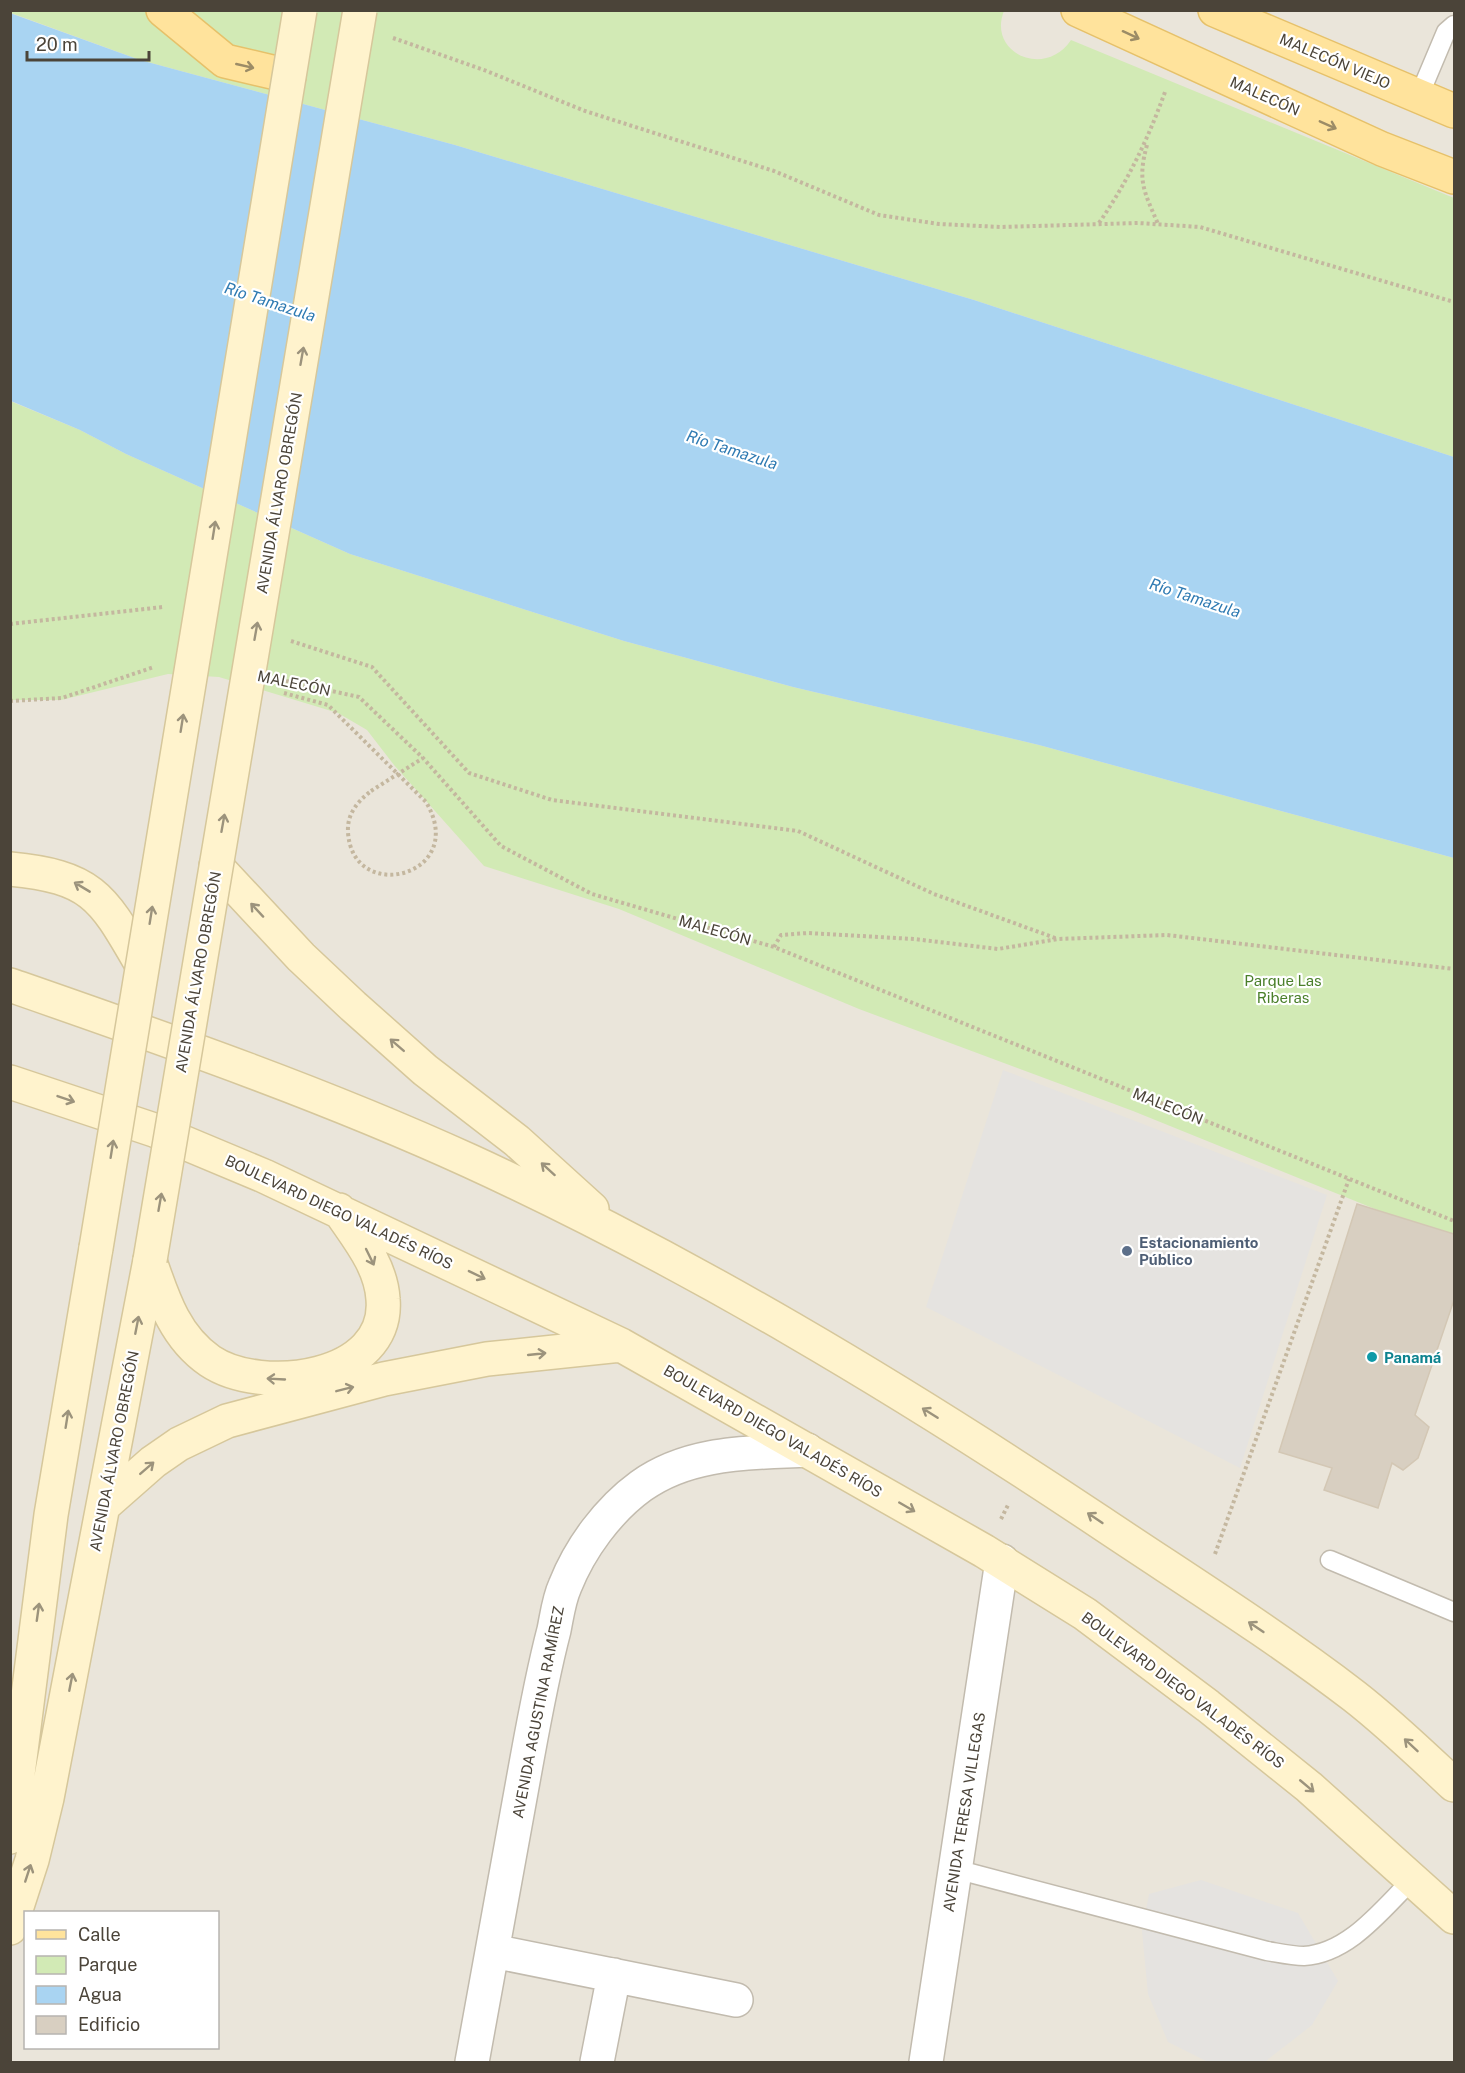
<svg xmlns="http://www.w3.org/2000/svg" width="1465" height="2073" font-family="'Public Sans',sans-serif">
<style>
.residential{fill:#eae5da;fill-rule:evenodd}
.green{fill:#d2eab5}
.parking{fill:#e5e3e0}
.water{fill:#a9d4f2}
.building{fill:#d8cfc1;stroke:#d3c7b4;stroke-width:1.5}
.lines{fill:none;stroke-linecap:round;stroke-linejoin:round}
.lane-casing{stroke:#c2bbae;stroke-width:21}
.street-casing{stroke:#c2bbae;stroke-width:36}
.secondary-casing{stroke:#d6c79b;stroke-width:36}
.primary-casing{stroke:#e6c16a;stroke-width:36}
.path{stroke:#c4b79f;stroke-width:4;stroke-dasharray:3 3;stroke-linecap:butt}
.lane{stroke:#fff;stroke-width:18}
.street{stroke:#fff;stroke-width:33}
.secondary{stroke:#fff3cd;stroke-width:33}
.primary{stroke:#ffe39c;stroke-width:33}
.secondary-bridge-casing{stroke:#d6c79b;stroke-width:36;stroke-linecap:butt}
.path-bridge{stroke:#c4b79f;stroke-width:4;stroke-dasharray:3 3;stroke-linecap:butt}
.secondary-bridge{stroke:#fff3cd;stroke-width:33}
.oneway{stroke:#9c8c66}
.oneway2{stroke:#9c937c}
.service-dot{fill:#5c6f8a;stroke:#fff;stroke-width:2}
.culture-dot{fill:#0f9aa8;stroke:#fff;stroke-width:2}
.labels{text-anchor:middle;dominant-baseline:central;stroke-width:4.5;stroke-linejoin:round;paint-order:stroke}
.street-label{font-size:15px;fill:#4b4439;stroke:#fff}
.park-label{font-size:15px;fill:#4a7f2a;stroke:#fff}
.service-label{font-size:15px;font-weight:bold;fill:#4e5e75;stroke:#fff;text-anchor:start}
.culture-label{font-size:15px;font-weight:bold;fill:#0d838f;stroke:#fff;text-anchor:start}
.water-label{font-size:16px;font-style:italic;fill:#2e7ab2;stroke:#fff}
</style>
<rect width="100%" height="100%" fill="#f6f3ec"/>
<!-- residential -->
<path class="residential" d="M11 11H1454V2062H11ZM26 1912H218V2048H26Z"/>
<!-- green -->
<path class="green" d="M10 11H1004C987 53 1045 79 1071 40L1454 198V457L974 300 455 145 140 60 11 13Z
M10 401 80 430 126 454 350 554 624 641 793 687 1039 745 1454 858V1241L1133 1111 859 1009 619 909 484 866 394 765 367 730 338 713 219 677 168 674 61 700H11Z"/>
<!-- parking -->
<path class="parking" d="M1003 1070 1327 1195 1240 1468 926 1307Z
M1201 1880 1298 1913 1338 1981 1312 2025 1266 2061 1208 2062 1168 2042 1148 1994 1142 1931 1149 1894Z"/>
<!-- water -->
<path class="water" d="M10 13 140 60 455 145 974 300 1454 457V858L1039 745 793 687 624 641 350 554 126 454 80 430 11 401Z"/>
<!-- building -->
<path class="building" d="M1357 1204 1454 1234V1300L1415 1415 1429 1427 1418 1458 1403 1470 1392 1463 1378 1508 1324 1490 1332 1468 1279 1452Z"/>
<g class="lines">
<!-- lane casing -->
<g class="lane-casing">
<path id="lane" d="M1419 96 1446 32 1454 25
M1330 1560 1454 1612
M955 1869 1267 1951C1279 1953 1292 1956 1304 1956 1350 1953 1383 1908 1413 1879"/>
</g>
<!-- street casing -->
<g class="street-casing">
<path id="street" d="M493 1951 736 2000
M472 2062C491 1961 509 1860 527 1759 535 1715 543 1672 554 1630 557 1615 559 1599 565 1586 580 1548 608 1510 641 1486 690 1451 750 1453 807 1450
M597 2062 614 1975
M926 2062 1002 1561"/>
</g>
<!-- secondary casing -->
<g class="secondary-casing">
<path id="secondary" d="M216 866 301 957 353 1006 425 1070 517 1141 592 1209
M10 869C94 877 103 898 142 965
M10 985C165 1039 321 1093 470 1161 690 1262 899 1388 1100 1522 1185 1579 1273 1634 1354 1696 1390 1724 1422 1755 1454 1785
M10 1082 154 1130 264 1176 621 1345 984 1551 1085 1614 1208 1706 1309 1787 1454 1917
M150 1261C163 1299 175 1337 210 1361 262 1396 390 1379 383 1299 381 1265 357 1237 339 1210
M103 1506 153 1462 179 1444 227 1421 384 1379 487 1359 621 1345
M10 1837 51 1515 96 1248
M10 1928 32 1860 47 1798 150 1260"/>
</g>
<!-- primary casing -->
<g class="primary-casing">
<path id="primary" d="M163 10 225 61 289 76
M1078 10 1382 149 1454 177
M1215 10 1454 111"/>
</g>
<!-- path -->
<path class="path" d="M393 38 484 70 585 111 774 171 879 215 939 224 1001 227 1138 223 1200 227 1454 302
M1147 145C1137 181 1144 191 1158 224
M1099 223C1128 181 1148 139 1165 92
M10 624 163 607
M291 641 372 667 469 773 552 800 798 831 934 894 1058 939
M286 681 359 697 423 758 501 846 592 894 774 947 1454 1221
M10 701 62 698 154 667
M371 791 423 758
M774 947 781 935 808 933 914 939 998 949 1058 939 1167 935 1454 969
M1001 1519 1008 1505
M1215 1554 1349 1179"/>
<!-- lane -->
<use href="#lane" class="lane"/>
<!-- street -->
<use href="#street" class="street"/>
<!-- secondary -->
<use href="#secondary" class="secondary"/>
<!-- primary -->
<use href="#primary" class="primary"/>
<!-- secondary-bridge casing -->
<g class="secondary-bridge-casing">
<path id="secondary-bridge" d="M96 1248 300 10
M150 1260 360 10"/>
</g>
<!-- path-bridge -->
<path class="path-bridge" d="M284 693 328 705 426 802C470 876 352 906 348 832 347 814 357 802 371 791"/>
<!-- secondary-bridge -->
<use href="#secondary-bridge" class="secondary-bridge"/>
</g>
<!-- one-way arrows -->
<defs><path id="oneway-shaft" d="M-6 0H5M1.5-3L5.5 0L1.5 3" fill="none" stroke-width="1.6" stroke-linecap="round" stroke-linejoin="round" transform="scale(1.5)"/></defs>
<g class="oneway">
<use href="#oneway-shaft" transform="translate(1131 35) rotate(25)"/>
<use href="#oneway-shaft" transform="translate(245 66) rotate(13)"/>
<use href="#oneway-shaft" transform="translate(1328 125) rotate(24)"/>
</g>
<g class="oneway2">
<use href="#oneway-shaft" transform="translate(302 356) rotate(-80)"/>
<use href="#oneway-shaft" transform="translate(214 530) rotate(-81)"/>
<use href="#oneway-shaft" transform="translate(256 631) rotate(-80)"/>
<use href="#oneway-shaft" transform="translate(182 723) rotate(-81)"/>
<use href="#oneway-shaft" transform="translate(223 823) rotate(-80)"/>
<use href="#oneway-shaft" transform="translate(82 887) rotate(-149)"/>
<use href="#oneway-shaft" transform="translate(257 910) rotate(-133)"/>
<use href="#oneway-shaft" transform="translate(151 915) rotate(-81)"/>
<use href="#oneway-shaft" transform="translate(397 1045) rotate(-139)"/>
<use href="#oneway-shaft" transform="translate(66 1099) rotate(19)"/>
<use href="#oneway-shaft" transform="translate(112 1149) rotate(-81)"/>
<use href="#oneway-shaft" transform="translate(548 1169) rotate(-138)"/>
<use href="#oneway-shaft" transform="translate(160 1202) rotate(-80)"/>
<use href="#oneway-shaft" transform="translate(370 1257) rotate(64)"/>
<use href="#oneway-shaft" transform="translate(477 1275) rotate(26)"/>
<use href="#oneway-shaft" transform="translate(137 1325) rotate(-79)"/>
<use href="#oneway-shaft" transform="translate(537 1354) rotate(-6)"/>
<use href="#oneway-shaft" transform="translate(276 1379) rotate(-177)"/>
<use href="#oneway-shaft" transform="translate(345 1389) rotate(-14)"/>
<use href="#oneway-shaft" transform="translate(930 1413) rotate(-148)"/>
<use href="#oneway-shaft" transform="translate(67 1419) rotate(-81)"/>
<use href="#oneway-shaft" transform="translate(147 1468) rotate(-41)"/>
<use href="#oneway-shaft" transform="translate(907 1507) rotate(30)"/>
<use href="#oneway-shaft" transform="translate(1095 1518) rotate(-146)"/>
<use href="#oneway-shaft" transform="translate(38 1612) rotate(-82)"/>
<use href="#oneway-shaft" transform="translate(1256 1627) rotate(-146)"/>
<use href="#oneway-shaft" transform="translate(71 1682) rotate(-79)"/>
<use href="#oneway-shaft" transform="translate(1411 1745) rotate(-137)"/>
<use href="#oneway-shaft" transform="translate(1307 1786) rotate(40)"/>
<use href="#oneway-shaft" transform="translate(28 1873) rotate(-72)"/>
</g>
<!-- markers -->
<circle class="service-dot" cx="1127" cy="1251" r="6"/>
<circle class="culture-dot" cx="1372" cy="1357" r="6"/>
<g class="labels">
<!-- street labels -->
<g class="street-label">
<text transform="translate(1335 61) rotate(23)">MALECÓN VIEJO</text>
<text transform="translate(1265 96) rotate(24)">MALECÓN</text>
<text transform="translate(279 493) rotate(-80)">AVENIDA ÁLVARO OBREGÓN</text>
<text transform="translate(294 683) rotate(12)">MALECÓN</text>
<text transform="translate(715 930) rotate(16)">MALECÓN</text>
<text transform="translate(198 972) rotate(-80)">AVENIDA ÁLVARO OBREGÓN</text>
<text transform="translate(1168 1106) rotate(22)">MALECÓN</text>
<text transform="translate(339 1212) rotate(25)">BOULEVARD DIEGO VALADÉS RÍOS</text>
<text transform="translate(773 1431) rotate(30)">BOULEVARD DIEGO VALADÉS RÍOS</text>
<text transform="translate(114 1451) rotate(-79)">AVENIDA ÁLVARO OBREGÓN</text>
<text transform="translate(1183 1690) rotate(37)">BOULEVARD DIEGO VALADÉS RÍOS</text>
<text transform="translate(538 1712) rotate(-79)">AVENIDA AGUSTINA RAMÍREZ</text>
<text transform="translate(964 1812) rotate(-81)">AVENIDA TERESA VILLEGAS</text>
</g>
<!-- park labels -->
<g class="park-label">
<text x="1283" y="980">Parque Las<tspan x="1283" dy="17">Riberas</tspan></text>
</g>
<!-- service labels -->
<g class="service-label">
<text x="1139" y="1242">Estacionamiento<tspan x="1139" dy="17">Público</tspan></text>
</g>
<!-- culture labels -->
<g class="culture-label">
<text x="1384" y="1357">Panamá</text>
</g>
<!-- water labels -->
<g class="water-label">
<text transform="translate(270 302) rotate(18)">Río Tamazula</text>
<text transform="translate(732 450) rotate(18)">Río Tamazula</text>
<text transform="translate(1195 598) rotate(18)">Río Tamazula</text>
</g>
</g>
<!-- border -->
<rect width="1465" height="2073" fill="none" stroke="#4b4439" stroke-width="24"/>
<!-- legend -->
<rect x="24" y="1911" width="195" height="138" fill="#ffffff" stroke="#b7b4b0" stroke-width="1.5"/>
<rect x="36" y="1930" width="30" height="9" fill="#ffe39c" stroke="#b7b4b0" stroke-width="1.5"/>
<text x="78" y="1941" font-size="18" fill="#4b4439">Calle</text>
<rect x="36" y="1956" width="30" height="18" fill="#d2eab5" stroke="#b7b4b0" stroke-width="1.5"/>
<text x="78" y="1971" font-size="18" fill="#4b4439">Parque</text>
<rect x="36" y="1986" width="30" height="18" fill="#a9d4f2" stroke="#b7b4b0" stroke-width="1.5"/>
<text x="78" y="2001" font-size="18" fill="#4b4439">Agua</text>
<rect x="36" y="2016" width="30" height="18" fill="#d8cfc1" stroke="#b7b4b0" stroke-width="1.5"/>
<text x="78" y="2031" font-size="18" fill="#4b4439">Edificio</text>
<!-- scale -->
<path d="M27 51v9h122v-9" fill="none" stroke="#4b4439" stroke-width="3"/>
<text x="36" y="51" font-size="18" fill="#4b4439" stroke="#ffffff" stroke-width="4.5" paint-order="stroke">20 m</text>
</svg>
